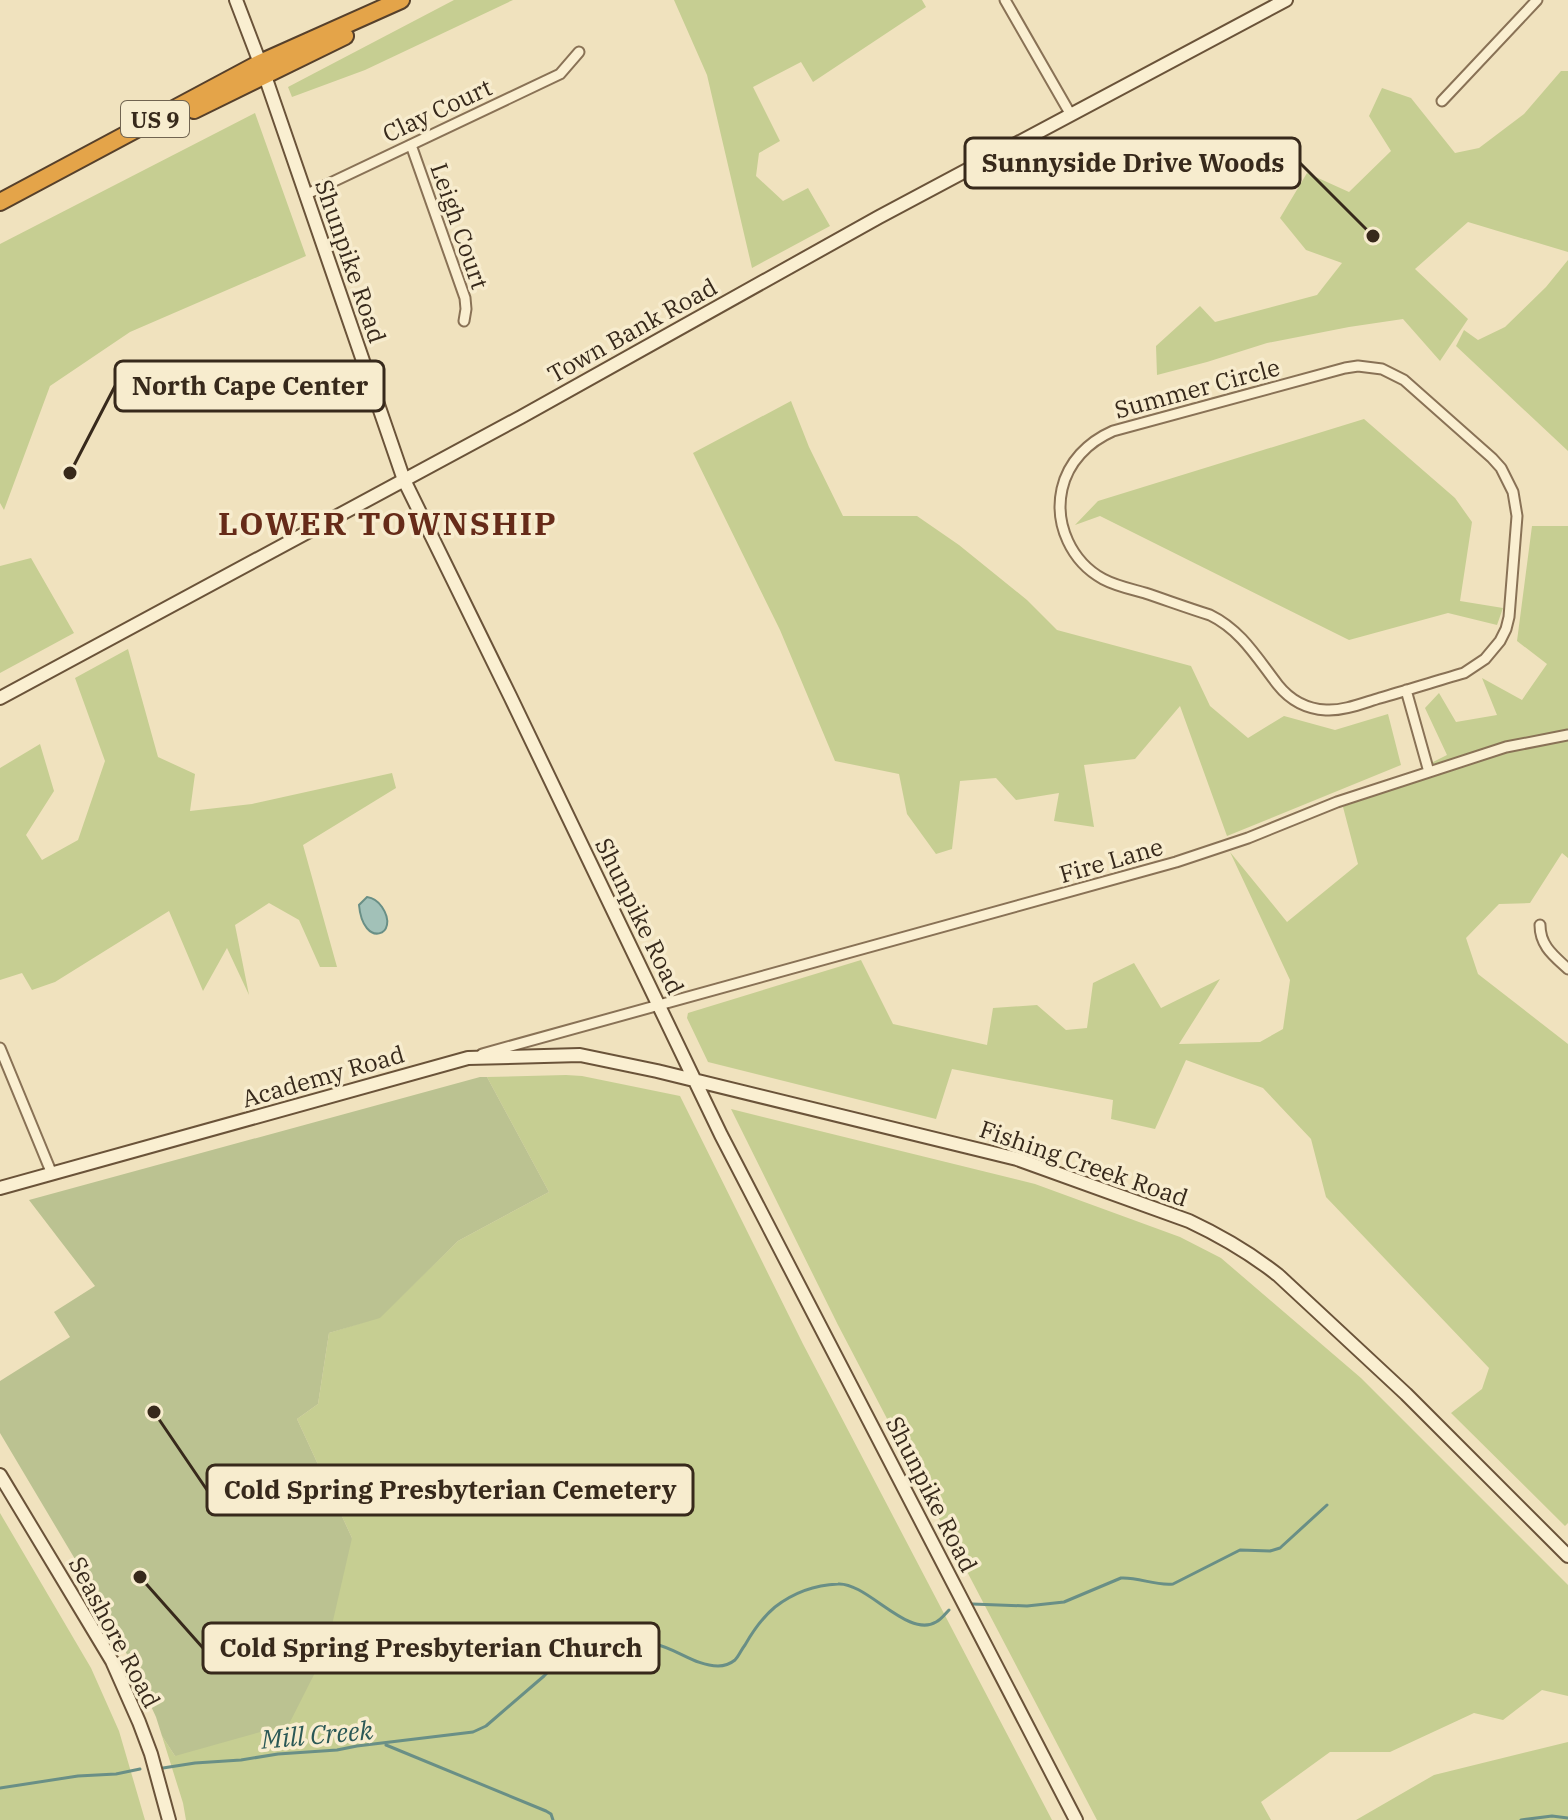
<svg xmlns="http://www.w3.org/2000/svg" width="1568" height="1820" font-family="'IBM Plex Serif',serif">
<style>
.green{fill:#c6ce92}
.cemetery{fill:#bbc291}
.water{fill:#a2c1b8;stroke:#698f86;stroke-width:2}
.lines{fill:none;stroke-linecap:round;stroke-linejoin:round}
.stream{stroke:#698f86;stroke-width:3}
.street-casing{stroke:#897256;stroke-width:13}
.secondary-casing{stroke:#6a5339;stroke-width:16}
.highway-casing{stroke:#56402b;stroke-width:20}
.street{stroke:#faefd1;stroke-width:9}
.secondary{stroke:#faefd1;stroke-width:12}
.highway{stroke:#e4a449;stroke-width:16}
.labels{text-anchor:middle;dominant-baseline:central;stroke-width:7;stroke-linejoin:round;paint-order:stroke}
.shield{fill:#f7ecce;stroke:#716451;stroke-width:2}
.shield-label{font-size:22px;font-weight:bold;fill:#37291b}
.street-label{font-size:24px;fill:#37291b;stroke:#f7ecce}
.water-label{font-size:26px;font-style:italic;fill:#2a5856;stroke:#f7ecce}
.district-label{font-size:32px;font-weight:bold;letter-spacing:2px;fill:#662b19;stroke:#f7ecce}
.leader{fill:none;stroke:#37291b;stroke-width:3}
.callout-dot{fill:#37291b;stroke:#f7ecce;stroke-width:3}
.callout{fill:#f7ecce;stroke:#37291b;stroke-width:3}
.callout-label{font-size:26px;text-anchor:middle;font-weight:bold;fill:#37291b}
</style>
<rect width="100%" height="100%" fill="#f0e2be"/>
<!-- green -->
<path class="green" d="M454 0H513L365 70 292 97 288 87Z
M674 0H922L926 7 813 82 801 62 753 87 780 141 759 153 756 176 783 201 808 188 830 226 752 268 707 75Z
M1561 71H1568V252L1468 222 1415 269 1468 319 1440 361 1403 319 1349 327 1267 343 1207 362 1157 375 1156 346 1200 306 1215 322 1317 295 1342 263 1306 250 1280 218 1307 173 1349 192 1391 151 1369 116 1382 88 1411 98 1455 153 1479 148 1524 114Z
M255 113 306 256 130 332 50 386 4 510 0 503V244Z
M1568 260V451L1456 346 1464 330 1478 340 1505 327 1546 287Z
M791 401 809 447 843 516H917L959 545 1027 600 1057 630 1191 666 1210 706 1248 738 1284 716 1335 730 1388 714 1401 765 1227 836 1180 706 1135 759 1084 765 1094 827 1054 821 1059 793 1016 800 996 778 960 781 952 849 936 854 907 814 899 774 835 761 780 630 693 453Z
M1364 419 1455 498 1472 522 1460 601 1503 608 1497 625 1448 613 1349 640 1100 516 1075 525 1098 501Z
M1532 526H1568V858L1562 853 1530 903 1499 904 1466 938 1478 974 1568 1044V1523L1565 1526 1451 1413 1482 1389 1489 1368 1326 1197 1311 1139 1263 1088 1186 1060 1155 1129 1111 1119 1113 1100 952 1069 936 1119 708 1062 687 1018 688 1013 861 960 893 1024 987 1045 993 1008 1037 1005 1066 1030 1087 1028 1093 983 1134 963 1161 1008 1220 979 1179 1044 1260 1042 1283 1029 1290 980 1230 852 1287 922 1358 864 1343 807 1447 755 1425 708 1439 693 1456 722 1497 715 1482 678 1522 700 1547 664 1517 641Z
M31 558 74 633 0 673V566Z
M128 649 158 757 195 774 190 811 252 804 392 773 396 788 303 845 337 967H320L299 920 269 903 235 925 249 995 227 948 203 991 169 911 55 982 32 990 22 973 0 980V768L40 744 54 791 26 835 42 860 78 840 105 761 75 678Z
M566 1075 582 1076 680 1096 803 1344 1052 1820H186L183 1803 162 1736 175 1756 352 1538 297 1419 318 1404 329 1333 380 1317 458 1241 549 1192 487 1077Z
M731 1109 1035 1184 1180 1237 1221 1258 1361 1378 1568 1585V1696L1542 1690 1503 1720 1474 1713 1390 1752H1330L1261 1802 1271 1820H1097L838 1325Z
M0 1513 91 1668 119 1731 145 1820H0Z
M1568 1742V1820H1356L1434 1775Z"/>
<!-- cemetery -->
<path class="cemetery" d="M480 1077H487L549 1192 458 1241 380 1318 329 1333 318 1404 297 1419 352 1538 326 1651 289 1724 175 1756 162 1736 156 1717 110 1618 0 1433V1381L70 1337 54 1312 95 1286 29 1200Z"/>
<!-- water -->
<path class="water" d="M367 897C374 898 378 901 382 907 401 935 363 950 359 905Z"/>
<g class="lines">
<!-- stream -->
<path class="stream" d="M972 1604 1027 1606 1064 1602 1121 1578C1139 1577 1155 1586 1173 1584L1240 1550 1270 1551 1280 1548 1327 1505
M386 1745 546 1811 551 1814 553 1820
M163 1768 195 1763 241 1760 278 1754 337 1750 357 1746 473 1732 486 1726 544 1676 578 1642 589 1640 655 1644C677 1649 696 1666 718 1666 725 1666 730 1664 735 1660 739 1656 741 1650 745 1645 753 1631 763 1617 775 1607 793 1593 815 1585 838 1584 867 1582 908 1639 936 1622 942 1619 945 1614 949 1610
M0 1788 78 1776 116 1774 140 1769
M1521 1820 1552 1816 1568 1818"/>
<!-- street casing -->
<g class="street-casing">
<path id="street" d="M1005 0 1071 115
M1442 101 1537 0
M411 145 465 298 466 309 464 321
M305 195 560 74 579 52
M1358 366 1382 369 1404 380 1492 458 1501 468 1513 492 1517 516 1509 617 1506 629 1500 641 1485 659 1464 673C1436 681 1408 690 1380 698 1363 703 1344 711 1326 710 1307 709 1290 700 1278 685 1257 658 1241 630 1210 615 1188 608 1166 600 1145 593 1131 589 1116 586 1103 579 1072 562 1054 525 1062 489 1068 462 1088 442 1113 431L1345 368Z
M1406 690 1429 772
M1540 925C1540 946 1554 956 1568 969
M0 1048 52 1174
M482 1054 1176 862 1248 838 1337 802 1506 747 1568 735"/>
</g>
<!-- secondary casing -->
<g class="secondary-casing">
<path id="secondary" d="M236 0 265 76 404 480 510 696 721 1135 1076 1820
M0 698 521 417 879 217 1286 0
M0 1188 468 1058 580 1055 657 1071 1017 1159 1189 1221C1221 1236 1250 1253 1278 1275L1406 1394 1568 1556
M0 1475 112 1661 139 1722 151 1754 169 1820"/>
</g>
<!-- highway casing -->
<g class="highway-casing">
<path id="highway" d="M194 110 345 36
M0 202 260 63 401 0"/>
</g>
<!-- street -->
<use href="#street" class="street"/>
<!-- secondary -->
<use href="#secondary" class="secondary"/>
<!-- highway -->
<use href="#highway" class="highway"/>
</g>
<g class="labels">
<!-- shield labels -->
<rect class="shield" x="121" y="101" width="68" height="36" rx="6"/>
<g class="shield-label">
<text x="155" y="119">US 9</text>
</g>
<!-- street labels -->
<g class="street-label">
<text transform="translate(437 110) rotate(-25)">Clay Court</text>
<text transform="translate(460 226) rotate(71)">Leigh Court</text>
<text transform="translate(351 261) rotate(71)">Shunpike Road</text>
<text transform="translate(632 330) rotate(-29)">Town Bank Road</text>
<text transform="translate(1197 388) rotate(-15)">Summer Circle</text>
<text transform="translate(1111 860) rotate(-16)">Fire Lane</text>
<text transform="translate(640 916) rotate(64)">Shunpike Road</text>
<text transform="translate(323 1076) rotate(-16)">Academy Road</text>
<text transform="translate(1084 1163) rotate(19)">Fishing Creek Road</text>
<text transform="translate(932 1494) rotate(63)">Shunpike Road</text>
<text transform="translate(115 1632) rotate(62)">Seashore Road</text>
</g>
<!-- water labels -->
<g class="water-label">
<text transform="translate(317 1734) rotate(-5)">Mill Creek</text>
</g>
<!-- district labels -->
<g class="district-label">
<text x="388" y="523">LOWER TOWNSHIP</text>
</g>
</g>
<!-- callouts -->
<path class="leader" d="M1373 236L1300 163M70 473L115 386M154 1412L207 1490M140 1577L203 1648"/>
<g class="callout-dot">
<circle cx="1373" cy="236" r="8"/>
<circle cx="70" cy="473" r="8"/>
<circle cx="154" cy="1412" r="8"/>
<circle cx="140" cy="1577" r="8"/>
</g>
<g class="callout">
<rect x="965" y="138" width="335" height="50" rx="8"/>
<rect x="115" y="361" width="269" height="50" rx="8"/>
<rect x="207" y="1465" width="486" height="50" rx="8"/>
<rect x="203" y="1623" width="456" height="50" rx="8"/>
</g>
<g class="callout-label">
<text x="1133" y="172">Sunnyside Drive Woods</text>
<text x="250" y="395">North Cape Center</text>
<text x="450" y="1499">Cold Spring Presbyterian Cemetery</text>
<text x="431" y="1657">Cold Spring Presbyterian Church</text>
</g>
</svg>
